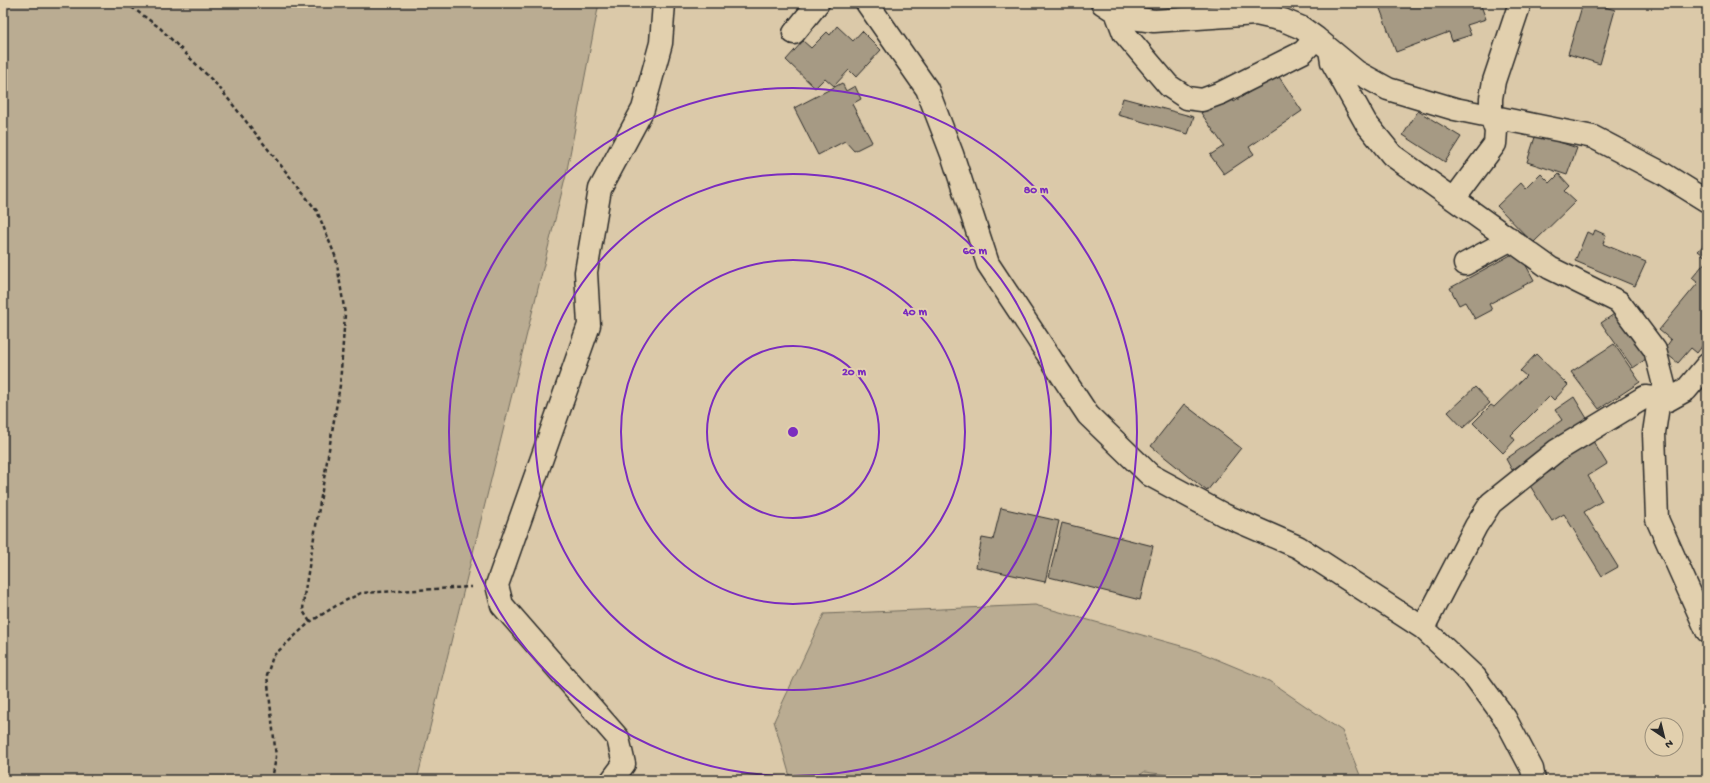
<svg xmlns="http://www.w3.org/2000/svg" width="1710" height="783" font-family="'Gochi Hand',sans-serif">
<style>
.green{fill:#baac92;stroke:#726c5e}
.building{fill:#a69a84;stroke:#2b2b2b}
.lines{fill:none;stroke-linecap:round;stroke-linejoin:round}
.minor-casing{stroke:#2b2b2b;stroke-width:25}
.path{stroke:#2b2b2b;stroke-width:2.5;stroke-dasharray:4 3;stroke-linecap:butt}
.minor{stroke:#e2d0ae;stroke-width:22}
.ring{fill:none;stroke:#7b2cbf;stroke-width:2}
.centre{fill:#7b2cbf;stroke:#e2d0ae;stroke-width:2}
.ring-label{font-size:12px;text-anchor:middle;font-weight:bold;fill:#7b2cbf;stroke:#e2d0ae;stroke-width:4;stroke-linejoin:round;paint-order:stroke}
</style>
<rect width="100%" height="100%" fill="#dbc9a9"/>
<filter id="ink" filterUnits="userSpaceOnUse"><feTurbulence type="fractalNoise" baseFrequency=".025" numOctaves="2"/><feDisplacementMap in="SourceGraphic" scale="8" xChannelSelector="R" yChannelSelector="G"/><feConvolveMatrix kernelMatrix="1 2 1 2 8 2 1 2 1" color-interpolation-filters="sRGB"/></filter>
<g filter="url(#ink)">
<!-- green -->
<path class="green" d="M3 3H599L566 175 417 780H3Z
M1035 605 1192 649 1269 681 1342 731 1362 780H1211L1144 772 1133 780H791L774 721 824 614Z"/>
<!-- building -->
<path class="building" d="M1378 3H1480L1486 19 1467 25 1471 35 1452 41 1449 32 1396 52Z
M1583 3H1591L1615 10 1600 64 1568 54Z
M837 26 853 41 862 31 881 50 856 77 849 70 834 86 825 78 815 88 786 60 803 41 811 48 827 32 830 35Z
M1277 74 1302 111 1249 147 1254 154 1224 174 1210 155 1224 146 1201 113 1229 94 1234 102Z
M842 83 846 91 855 86 861 99 852 104 872 142 854 151 845 141 818 155 794 108Z
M1123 98 1194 117 1188 134 1118 115Z
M1418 111 1461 137 1445 162 1403 135Z
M1536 134 1577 148 1567 175 1527 162Z
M1541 174 1550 183 1559 174 1570 186 1565 191 1576 201 1533 243 1497 206 1521 183 1526 189Z
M1595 230 1606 235 1603 244 1646 262 1635 286 1575 261 1587 232 1593 235Z
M1707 241V258L1698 251Z
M1518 251 1534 280 1489 304 1492 310 1475 319 1465 302 1459 305 1450 288Z
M1707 260V340L1697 353 1691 348 1678 363 1663 351 1671 340 1659 330 1698 283 1692 278Z
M1617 312 1649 357 1633 368 1601 323Z
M1614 344 1640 382 1599 409 1571 372Z
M1536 354 1568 385 1554 400 1550 396 1511 435 1515 440 1503 453 1473 423 1491 405 1494 407 1526 376 1520 371Z
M1475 387 1490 403 1463 428 1448 412Z
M1574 397 1588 420 1512 470 1506 459 1562 420 1555 410Z
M1184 404 1241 448 1207 491 1151 446Z
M1591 438 1607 464 1588 476 1602 501 1584 512 1618 567 1602 576 1564 514 1552 521 1529 484 1554 469 1550 463Z
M1001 508 1059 521 1045 582 976 567 982 538 993 540Z
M1062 523 1153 546 1140 600 1049 577Z"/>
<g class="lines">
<!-- minor casing -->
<g class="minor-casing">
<path id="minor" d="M867 3 927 89 952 154 988 264 1088 415 1150 475 1224 515 1298 547 1423 628 1475 677 1505 718 1532 769 1534 780
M1102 3 1116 12 1132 18 1154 21 1256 14 1283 20 1302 28 1316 38 1357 72 1388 89 1455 109 1593 137 1662 173 1707 201
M1116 12 1124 33 1169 86 1187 98 1202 100 1221 93 1303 52 1316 38
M794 33 818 3
M1330 50 1332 62 1366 123 1392 155 1550 268 1619 302 1655 350 1664 385 1659 399 1654 433 1657 519 1707 631
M1454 199 1495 144 1496 131 1491 116V98L1494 81 1520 3
M1465 264 1504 243 1509 238
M1423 628 1476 526 1491 503 1556 451 1645 397 1668 400 1686 390 1707 365
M612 780 624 764 618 738 502 605 497 585 589 325 586 272 600 189 643 109 661 43 664 3"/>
</g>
<!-- path -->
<path class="path" d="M126 3 160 28 218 86 317 211 336 258 345 314 340 385 304 596 303 611 310 622
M272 780 276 757 267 675 273 656 310 622 339 604 361 593 471 587"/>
<!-- minor -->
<use href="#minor" class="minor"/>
</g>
</g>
<!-- distance rings -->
<g class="ring">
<circle cx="793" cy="432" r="86"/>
<circle cx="793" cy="432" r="172"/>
<circle cx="793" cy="432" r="258"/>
<circle cx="793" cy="432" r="344"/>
</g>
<circle cx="793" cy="432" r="6" class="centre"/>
<g class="ring-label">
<text x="1036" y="193">80 m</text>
<text x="975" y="254">60 m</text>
<text x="915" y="315">40 m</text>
<text x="854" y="375">20 m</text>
</g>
<!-- margin -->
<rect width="1710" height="783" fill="none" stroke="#e2d0ae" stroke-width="16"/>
<rect x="8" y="8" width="1694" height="767" fill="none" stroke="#2b2b2b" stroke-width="1.5" filter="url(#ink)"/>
<!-- north arrow -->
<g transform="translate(1664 737) rotate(145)"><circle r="19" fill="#e2d0ae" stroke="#998e7a"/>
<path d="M0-3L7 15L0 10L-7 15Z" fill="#2b2b2b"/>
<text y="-6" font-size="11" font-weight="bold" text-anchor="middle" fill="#2b2b2b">N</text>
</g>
</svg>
